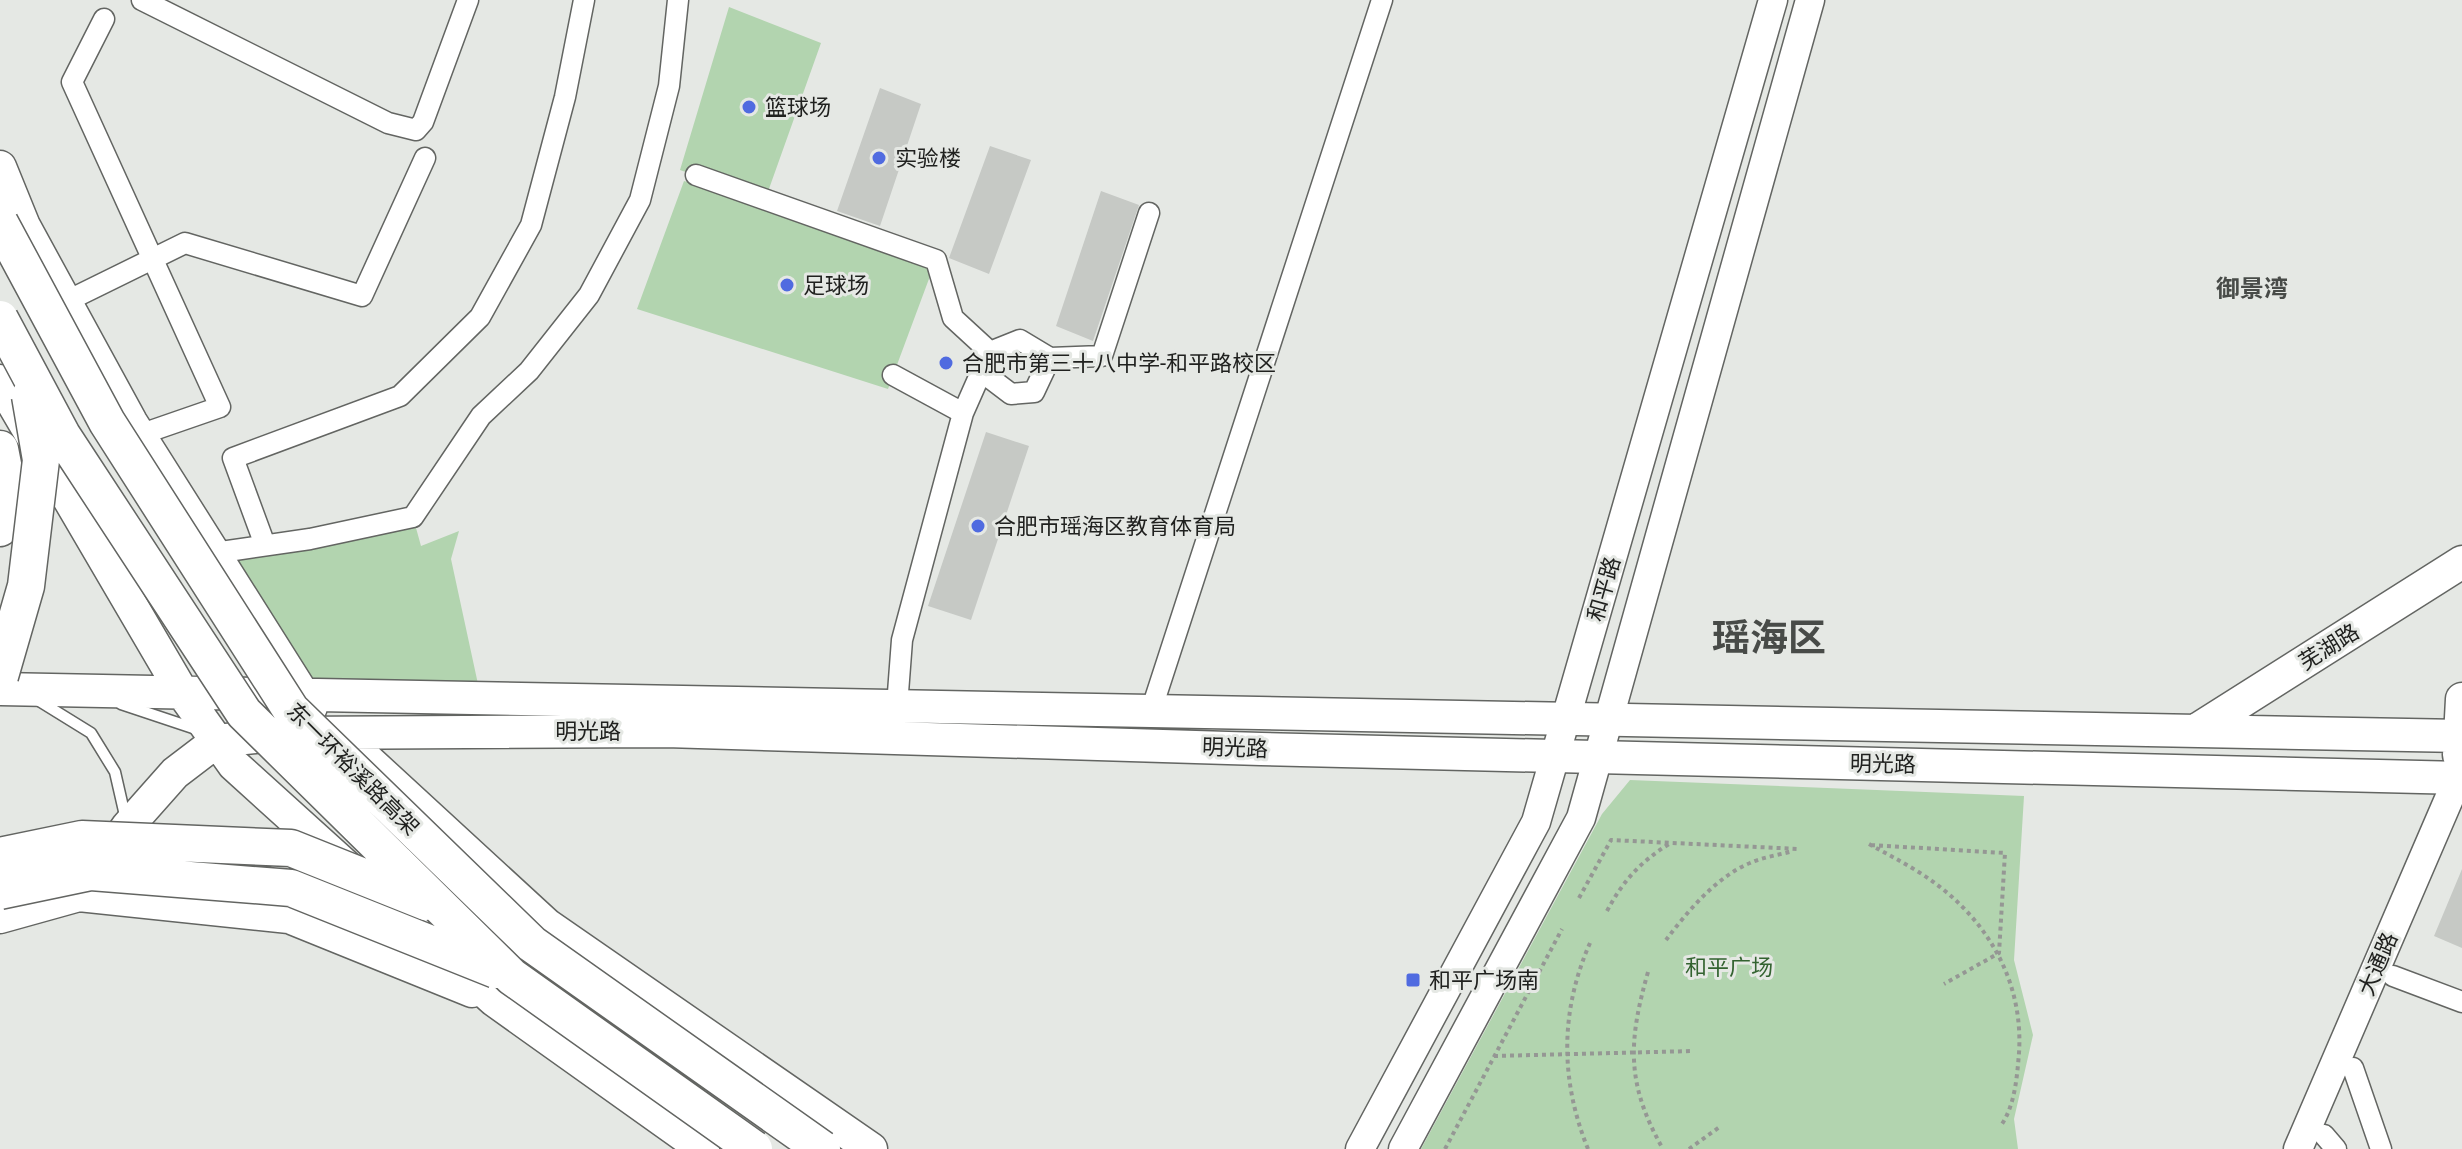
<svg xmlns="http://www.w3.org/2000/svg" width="2462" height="1149" font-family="Roboto,'Noto Sans SC',sans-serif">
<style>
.green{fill:#b2d4af}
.building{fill:#c6c9c5}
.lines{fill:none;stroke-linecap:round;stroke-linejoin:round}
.lane-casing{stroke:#636562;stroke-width:13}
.street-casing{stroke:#636562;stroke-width:23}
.secondary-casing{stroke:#636562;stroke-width:31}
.primary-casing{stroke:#636562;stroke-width:35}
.highway-casing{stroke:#636562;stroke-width:39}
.path{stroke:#959794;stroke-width:4;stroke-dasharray:4 4;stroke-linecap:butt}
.lane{stroke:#fff;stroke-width:10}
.street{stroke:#fff;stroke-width:20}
.secondary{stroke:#fff;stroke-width:28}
.primary{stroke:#fff;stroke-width:32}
.highway{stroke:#fff;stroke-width:36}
.highway-bridge-casing{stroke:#636562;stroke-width:39;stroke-linecap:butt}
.highway-bridge{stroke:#fff;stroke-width:36}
.poi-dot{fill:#506be0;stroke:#e5e8e4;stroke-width:3}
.labels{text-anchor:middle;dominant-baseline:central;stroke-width:6;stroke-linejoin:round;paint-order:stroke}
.poi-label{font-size:22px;fill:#20211f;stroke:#e5e8e4;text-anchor:start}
.street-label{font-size:22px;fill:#20211f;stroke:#e5e8e4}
.park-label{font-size:22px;fill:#336330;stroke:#e5e8e4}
.neighbourhood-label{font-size:24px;font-weight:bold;fill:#484b48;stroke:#e5e8e4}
.town-label{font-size:38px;font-weight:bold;fill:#484b48;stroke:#e5e8e4}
</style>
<rect width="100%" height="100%" fill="#e5e8e4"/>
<!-- green -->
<path class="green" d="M729 7 821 43 765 200 680 170Z
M684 181 936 260 888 389 637 309Z
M413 517 421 546 459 531 451 559 481 698 303 695 214 553Z
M1630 780 2024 796 2014 960 2033 1035 2014 1119 2018 1149H1421L1602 814Z"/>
<!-- building -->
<path class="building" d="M880 88 921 104 880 226 837 211Z
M990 146 1031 160 989 274 949 258Z
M1101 191 1139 205 1093 341 1056 326Z
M986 432 1029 446 971 620 928 606Z
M2462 869V948L2434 936Z"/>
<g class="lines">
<!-- lane casing -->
<g class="lane-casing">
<path id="lane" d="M36 699 91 733 115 772 126 820
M121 704 196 729"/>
</g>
<!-- street casing -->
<g class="street-casing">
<path id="street" d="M142 0 388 123 416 130 423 122 468 0
M104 19 72 82 220 407 139 435
M696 175 936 260 953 318 990 352 963 413 902 640 897 706
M65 302 185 243 362 296 425 158
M990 352 1020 340 1050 358
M982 372 1011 394 1034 392 1050 358 1102 356 1149 213
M893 375 963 413
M265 545 233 458 400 396 480 317 531 225 565 97 584 0
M214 553 310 539 413 517 481 416 529 371 589 295 640 200 669 86 678 0
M1151 711 1382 0
M2393 976 2462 1002
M2353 1068 2381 1149
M2324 1135 2336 1149"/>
</g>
<!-- secondary casing -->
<g class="secondary-casing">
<path id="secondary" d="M1360 1149 1536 822 1773 0
M1403 1149 1581 818 1810 0
M2298 1149 2458 778"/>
</g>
<!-- primary casing -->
<g class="primary-casing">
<path id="primary" d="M0 167 24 226 131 422 311 707
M0 381 182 692 234 765 494 1000 703 1149
M0 689 2462 736
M2195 731 2462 562
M348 742 547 925 871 1149
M2459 755 2462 699
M79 895 128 826 175 773 217 741 293 733 666 731 1261 749 2462 778
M0 917 79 895 289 917 472 991"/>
</g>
<!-- highway casing -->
<g class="highway-casing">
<path id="highway" d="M0 449 7 485 0 528"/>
</g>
<!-- path -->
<path class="path" d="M1869 844C1885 853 1901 861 1917 871 1982 911 2024 976 2019 1053 2017 1077 2015 1104 2002 1124
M1871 845 2005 853 1999 953 1944 984
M1579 898 1611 840 1799 849
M1607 911C1623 881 1639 863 1669 844
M1666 940C1687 912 1716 877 1750 863 1763 857 1779 855 1793 851
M1648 972C1628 1042 1626 1084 1663 1149
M1494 1056 1693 1051
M1445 1149 1562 929
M1588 1149C1560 1080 1560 1011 1590 943
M1689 1149 1721 1126"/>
<!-- lane -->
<use href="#lane" class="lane"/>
<!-- street -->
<use href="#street" class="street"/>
<!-- secondary -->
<use href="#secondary" class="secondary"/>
<!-- primary -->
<use href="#primary" class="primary"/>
<!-- highway -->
<use href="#highway" class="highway"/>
<!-- highway-bridge casing -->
<g class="highway-bridge-casing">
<path id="highway-bridge" d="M0 223 107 422 291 710 532 944 822 1149
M0 319 62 435 244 713 512 977 754 1149
M0 676 26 586 41 460 30 396
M0 856 82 839 291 848 426 902
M0 891 91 872 291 888 496 970"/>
</g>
<!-- highway-bridge -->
<use href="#highway-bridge" class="highway-bridge"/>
</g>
<!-- markers -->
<g class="poi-dot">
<circle cx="749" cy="107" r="8"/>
<circle cx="879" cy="158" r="8"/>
<circle cx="787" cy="285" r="8"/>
<circle cx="946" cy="363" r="8"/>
<circle cx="978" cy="526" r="8"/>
<rect x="1405" y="972" width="16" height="16" rx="4"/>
</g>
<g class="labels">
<!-- poi labels -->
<g class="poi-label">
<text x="765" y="107">篮球场</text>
<text x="895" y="158">实验楼</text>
<text x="803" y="285">足球场</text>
<text x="962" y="363">合肥市第三十八中学-和平路校区</text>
<text x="994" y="526">合肥市瑶海区教育体育局</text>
<text x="1429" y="980">和平广场南</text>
</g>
<!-- street labels -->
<g class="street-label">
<text transform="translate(1604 589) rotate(-74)">和平路</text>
<text transform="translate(2329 647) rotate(-32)">芜湖路</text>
<text x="588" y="731">明光路</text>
<text transform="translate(1235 748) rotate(2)">明光路</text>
<text transform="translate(1883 764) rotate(1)">明光路</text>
<text transform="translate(353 769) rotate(45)">东一环裕溪路高架</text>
<text transform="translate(2378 964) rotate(-67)">大通路</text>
</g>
<!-- park labels -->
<g class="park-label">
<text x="1729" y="967">和平广场</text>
</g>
<!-- neighbourhood labels -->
<g class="neighbourhood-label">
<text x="2252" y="289">御景湾</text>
</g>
<!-- town labels -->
<g class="town-label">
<text x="1769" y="638">瑶海区</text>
</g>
</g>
</svg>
